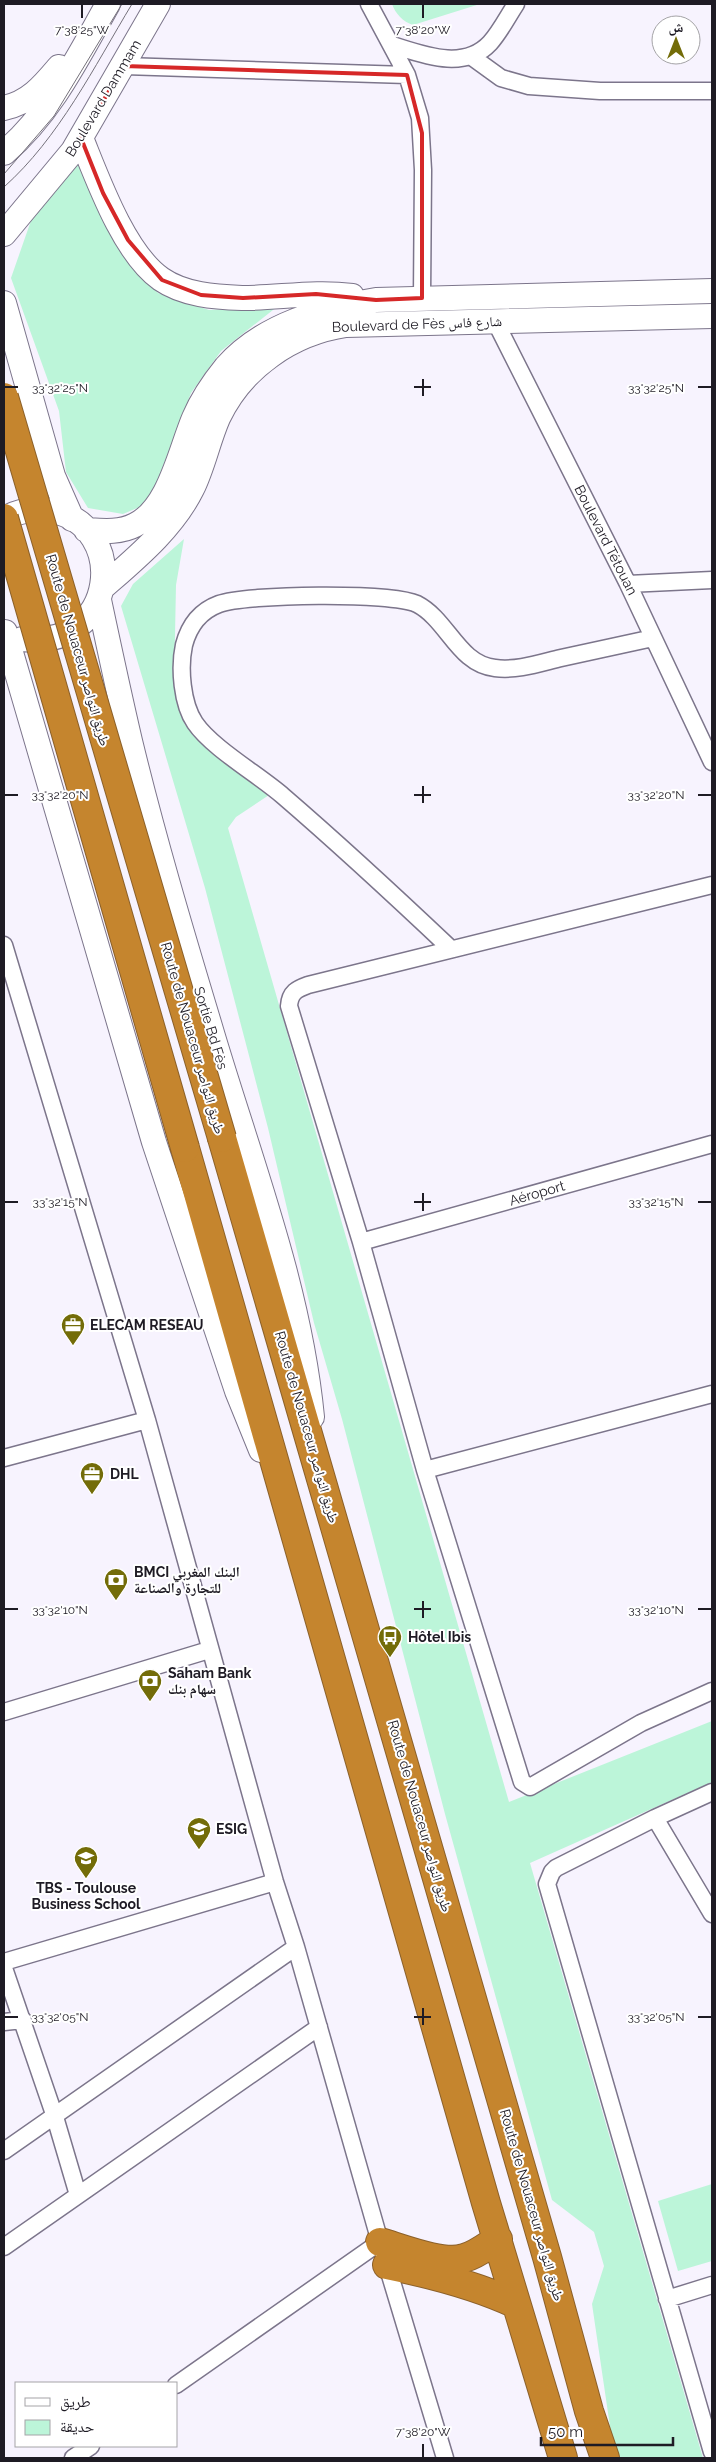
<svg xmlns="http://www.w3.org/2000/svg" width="716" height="2462" font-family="Raleway,'Noto Naskh Arabic',sans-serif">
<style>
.green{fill:#bcf5d9}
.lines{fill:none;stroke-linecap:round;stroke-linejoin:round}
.street-casing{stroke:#7c758b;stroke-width:19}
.secondary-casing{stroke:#7c758b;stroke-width:26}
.highway-casing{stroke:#8b602a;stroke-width:30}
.street{stroke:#fff;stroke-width:16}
.secondary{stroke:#fff;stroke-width:24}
.highway{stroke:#c5852e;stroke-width:28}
.tram{stroke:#75717b;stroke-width:1}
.highway-bridge-casing{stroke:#8b602a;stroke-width:30;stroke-linecap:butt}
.highway-bridge{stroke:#c5852e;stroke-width:28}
.marked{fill:none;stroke:#d62828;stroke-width:4;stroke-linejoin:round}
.ticks{fill:none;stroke:#1e1b24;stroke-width:2}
.labels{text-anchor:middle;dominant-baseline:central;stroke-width:4;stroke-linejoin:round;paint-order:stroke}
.street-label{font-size:14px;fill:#1e1b24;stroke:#fff}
.poi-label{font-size:14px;font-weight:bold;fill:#1e1b24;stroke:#fff;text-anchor:start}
.ticks-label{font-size:12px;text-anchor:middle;fill:#1e1b24;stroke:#fff;stroke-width:4;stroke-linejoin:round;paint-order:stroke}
</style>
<rect width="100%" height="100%" fill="#f7f3fe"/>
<!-- green -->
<path class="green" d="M392 4H480L413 25C403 22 395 13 392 4Z
M79 160 123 248 158 293 209 310 278 306 221 351 191 393 149 503 123 514 88 508 66 472 59 411 11 278 34 212Z
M184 539 176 585 174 685 185 725 269 795 236 817 228 828 509 1802 712 1721V1782L530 1863 703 2458H620L612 2440 592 2304 604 2266 594 2232 552 2200 445 1814 342 1419 314 1323 268 1128 205 888 121 606 133 584Z
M712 2184V2261L678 2271 658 2201Z"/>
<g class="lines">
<!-- street casing -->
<g class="street-casing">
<path id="street" d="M369 4 407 75 420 118 423 170 422 298
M392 45C424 55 464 71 490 43 500 32 508 16 516 4
M472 57 501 78 529 86 600 91H712
M124 66 407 75
M495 321 628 584 712 762
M628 584 712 580
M712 885 308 985C297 989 290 992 289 1006L361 1242 425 1470 522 1782 530 1787 641 1723 712 1691
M4 945 147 1420 275 1882 296 1947 380 2242 445 2458
M451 949C396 897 340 845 283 796 259 775 212 748 195 723 182 704 179 668 184 645 189 626 200 611 219 604 247 594 391 592 417 604 448 620 458 664 495 668 517 671 540 663 561 658 592 651 622 645 653 638
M361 1242 712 1144
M4 1458 147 1420
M425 1470 712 1394
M4 1712 209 1650
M712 1792 655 1818 556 1868 552 1872 547 1884 712 2452
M655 1818 712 1914
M4 1962 275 1882
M4 1968 55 2117 78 2195
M4 2022 23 2020
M4 2151 296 1947
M4 2247 319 2027
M667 2299 712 2285
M176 2385 380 2242
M73 2458 91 2446"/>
</g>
<!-- secondary casing -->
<g class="secondary-casing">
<path id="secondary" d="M4 108C29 103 43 86 59 67
M81 138C98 180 124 253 161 279 184 295 215 297 242 298 279 298 315 291 352 296
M4 153C51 113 78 57 108 4
M4 234 73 151 158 4
M4 303 53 476 72 519
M4 519C19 510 35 508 52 511 129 525 119 650 22 639
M86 530C102 531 120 533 135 525 169 509 180 451 194 418 202 399 213 383 226 367 264 324 323 309 376 300L712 291
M102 588C135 559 172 529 192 489 203 467 208 441 218 418 242 367 292 333 346 325L712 316
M99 600C109 647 119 694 130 741 153 836 181 930 209 1023 247 1153 299 1282 312 1417
M5 632 154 1142 237 1391 261 1450"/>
</g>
<!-- highway casing -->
<g class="highway-casing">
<path id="highway" d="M222 1138 547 2257 589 2411 605 2458
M185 1148 486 2203 563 2458
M380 2242C401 2248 443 2265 464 2258 476 2255 487 2246 498 2239
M387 2265C432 2274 475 2285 516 2304"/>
</g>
<!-- street -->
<use href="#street" class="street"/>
<!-- secondary -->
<use href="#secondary" class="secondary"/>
<!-- highway -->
<use href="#highway" class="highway"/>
<!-- tram -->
<path class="tram" d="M4 174 54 116 122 4
M4 187C59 138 94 67 132 4"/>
<!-- highway-bridge casing -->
<g class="highway-bridge-casing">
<path id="highway-bridge" d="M4 397 222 1138
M4 518 185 1148"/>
</g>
<!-- highway-bridge -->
<use href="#highway-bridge" class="highway-bridge"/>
</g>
<!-- marked area -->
<path class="marked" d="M124 66 407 75 422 133V298L376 300 316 294 243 298 201 295 162 280 128 240 103 193 81 138Z"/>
<!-- ticks -->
<path class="ticks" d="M82 5V18M423 5V18M423 379V396M5 387H18M414 387H431M698 387H711M423 786V803M5 795H18M414 795H431M698 795H711M423 1193V1211M5 1202H18M414 1202H431M698 1202H711M423 1601V1618M5 1609H18M414 1609H431M698 1609H711M423 2008V2025M5 2017H18M414 2017H431M698 2017H711M423 2444V2457"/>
<!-- icons -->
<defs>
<g id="office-pin" transform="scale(1.25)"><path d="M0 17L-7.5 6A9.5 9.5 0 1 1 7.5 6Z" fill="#736c08" stroke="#fff"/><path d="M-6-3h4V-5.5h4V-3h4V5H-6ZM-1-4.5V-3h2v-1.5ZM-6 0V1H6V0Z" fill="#fff"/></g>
<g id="bank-pin" transform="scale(1.25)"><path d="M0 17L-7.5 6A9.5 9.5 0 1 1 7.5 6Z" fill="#736c08" stroke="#fff"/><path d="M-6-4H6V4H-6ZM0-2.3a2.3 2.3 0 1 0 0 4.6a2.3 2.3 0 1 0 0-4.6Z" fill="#fff"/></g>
<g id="bus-pin" transform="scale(1.25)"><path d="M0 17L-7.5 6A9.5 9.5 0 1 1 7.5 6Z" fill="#736c08" stroke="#fff"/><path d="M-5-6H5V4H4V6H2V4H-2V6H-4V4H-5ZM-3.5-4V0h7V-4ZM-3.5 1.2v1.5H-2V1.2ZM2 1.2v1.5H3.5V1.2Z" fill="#fff"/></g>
<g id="university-pin" transform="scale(1.25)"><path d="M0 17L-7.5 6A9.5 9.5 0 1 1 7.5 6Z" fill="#736c08" stroke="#fff"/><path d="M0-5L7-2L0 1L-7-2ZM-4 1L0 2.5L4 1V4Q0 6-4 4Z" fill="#fff"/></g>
</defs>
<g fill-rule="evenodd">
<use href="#office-pin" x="73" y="1325"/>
<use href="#office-pin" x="92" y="1474"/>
<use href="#bank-pin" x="116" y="1580"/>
<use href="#bus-pin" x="390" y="1637"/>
<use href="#bank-pin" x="150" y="1681"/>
<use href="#university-pin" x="199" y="1829"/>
<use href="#university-pin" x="86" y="1858"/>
</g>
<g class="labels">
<!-- street labels -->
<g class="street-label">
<text transform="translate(103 98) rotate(-59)">Boulevard Dammam</text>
<text transform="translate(417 324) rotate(-2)">Boulevard de Fès شارع فاس</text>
<text transform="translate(606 540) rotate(63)">Boulevard Tétouan</text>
<text transform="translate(78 650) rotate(74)">Route de Nouaceur طريق النواصر</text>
<text transform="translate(211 1028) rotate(73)">Sortie Bd Fès</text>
<text transform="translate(193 1038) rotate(74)">Route de Nouaceur طريق النواصر</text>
<text transform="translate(537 1193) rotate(-16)">Aéroport</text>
<text transform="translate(307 1427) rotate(74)">Route de Nouaceur طريق النواصر</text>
<text transform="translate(420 1816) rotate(74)">Route de Nouaceur طريق النواصر</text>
<text transform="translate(532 2205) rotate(74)">Route de Nouaceur طريق النواصر</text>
</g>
<!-- poi labels -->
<g class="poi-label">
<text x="90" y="1325">ELECAM RESEAU</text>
<text x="110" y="1474">DHL</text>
<text x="134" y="1572">BMCI البنك المغربي<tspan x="134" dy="16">للتجارة والصناعة</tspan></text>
<text x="408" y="1637">Hôtel Ibis</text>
<text x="168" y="1673">Saham Bank<tspan x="168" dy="16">سهام بنك</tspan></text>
<text x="216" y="1829">ESIG</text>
<text x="86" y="1888" text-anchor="middle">TBS - Toulouse<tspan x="86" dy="16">Business School</tspan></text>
</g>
</g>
<g class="ticks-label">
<text x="82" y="34">7°38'25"W</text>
<text x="423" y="34">7°38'20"W</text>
<text x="60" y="392">33°32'25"N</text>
<text x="656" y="392">33°32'25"N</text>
<text x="60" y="799">33°32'20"N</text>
<text x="656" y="799">33°32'20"N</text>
<text x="60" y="1206">33°32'15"N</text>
<text x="656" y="1206">33°32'15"N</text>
<text x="60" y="1614">33°32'10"N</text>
<text x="656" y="1614">33°32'10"N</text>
<text x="60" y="2021">33°32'05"N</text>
<text x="656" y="2021">33°32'05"N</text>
<text x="423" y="2436">7°38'20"W</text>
</g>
<!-- border -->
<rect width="716" height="2462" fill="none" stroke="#1e1b24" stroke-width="10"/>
<!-- legend -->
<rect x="15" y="2382" width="162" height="65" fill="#ffffff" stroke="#a5a4a7"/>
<rect x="25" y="2398" width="25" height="8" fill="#ffffff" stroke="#a5a4a7"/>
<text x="60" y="2407" font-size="15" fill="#1e1b24">طريق</text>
<rect x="25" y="2420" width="25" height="15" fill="#bcf5d9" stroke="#a5a4a7"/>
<text x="60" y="2432" font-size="15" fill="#1e1b24">حديقة</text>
<!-- north arrow -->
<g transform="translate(676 40)"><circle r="24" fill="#ffffff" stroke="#a5a4a7"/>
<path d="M0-4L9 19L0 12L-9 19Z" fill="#736c08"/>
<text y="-8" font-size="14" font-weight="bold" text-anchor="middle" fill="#1e1b24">ش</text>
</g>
<!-- scale -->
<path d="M541 2437v8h132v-8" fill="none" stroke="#1e1b24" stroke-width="2.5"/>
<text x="548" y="2437" font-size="15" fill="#1e1b24" stroke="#ffffff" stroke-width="4" paint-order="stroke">50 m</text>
</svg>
